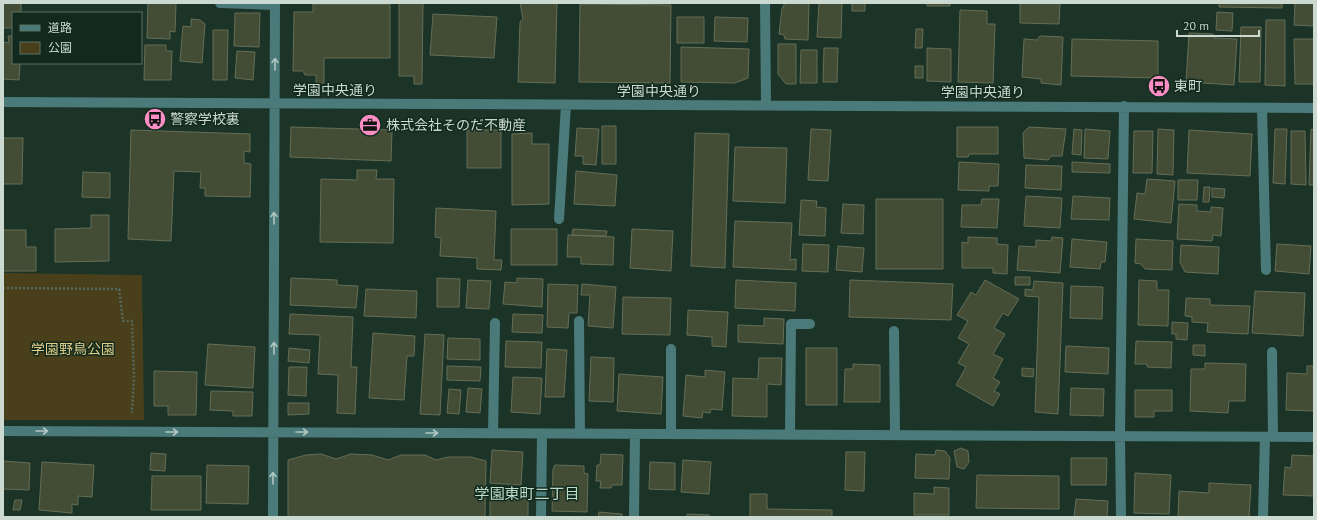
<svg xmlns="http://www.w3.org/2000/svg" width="1317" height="520" font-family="'PT Sans','Noto Sans JP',sans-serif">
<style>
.green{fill:#4a3f1b}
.building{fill:#434c35;stroke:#656e56}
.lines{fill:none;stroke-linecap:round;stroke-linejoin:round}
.path{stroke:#54695e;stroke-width:2.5;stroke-dasharray:2 2;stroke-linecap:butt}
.minor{stroke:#4a7b7a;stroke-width:10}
.oneway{stroke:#b1c6c0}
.labels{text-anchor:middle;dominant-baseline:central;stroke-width:3;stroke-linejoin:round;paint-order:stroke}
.poi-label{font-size:14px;fill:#cbd9d1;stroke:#112a1d;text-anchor:start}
.street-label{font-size:14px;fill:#cbd9d1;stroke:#112a1d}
.park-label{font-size:14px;fill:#e2cc89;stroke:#112a1d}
.neighbourhood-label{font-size:15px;fill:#bedcca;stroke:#112a1d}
</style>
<rect width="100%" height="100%" fill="#1b3427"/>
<!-- green -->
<path class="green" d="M3 273 142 275 144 420H3Z"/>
<!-- building -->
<path class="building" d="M3 3H21V13H13V28H3Z
M148 3H176L175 32 170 31V39L147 38Z
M399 3H423L422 84H414V76H399Z
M520 3H557L555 83 518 82 520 22 523 19Z
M785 3H809L808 40 785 39 784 35 779 34 782 9Z
M819 3H842L841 38 817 37Z
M852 3H865V11H852Z
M927 3H950V6H927Z
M1020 3H1060L1059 24 1020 23Z
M1219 3H1282V8L1219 7Z
M1295 3H1314V26L1294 25Z
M313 4H390V58H324V83H316V75H305L303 71H293L294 12H313Z
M580 4 671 5 670 83 579 82Z
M960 10 987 11V24H995L993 83 958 82Z
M1217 12 1233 13 1232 31 1216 30Z
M235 13H260L259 47 234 46Z
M433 14 497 17 494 58 430 55Z
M677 17H704V43H677Z
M715 17 748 18 747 42 714 41Z
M191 19 200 20 205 24 202 63 180 61 183 26 191 27Z
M1266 20H1285V86L1265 85Z
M1241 27H1261L1260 82H1239Z
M916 29H923L922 48H915Z
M213 30H228L227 80H213Z
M1189 33 1213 34 1214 38 1237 39 1234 85 1186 82Z
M8 36H13V63H20L19 80 3 79V42L9 43Z
M1040 36 1063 37 1061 85 1041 83V79L1022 77 1024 39 1037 40Z
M1072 39 1158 41V78L1071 76Z
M1294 39H1314V84H1295Z
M778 44H796V84H786L778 74Z
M145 45H166V51H172L171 80H144Z
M681 47 749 49 748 78 735 83 681 82Z
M824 48H838L837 82H823Z
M927 48 951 49V82L927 81Z
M801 50H817V83H800Z
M237 51 255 52 253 80 235 78Z
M915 66H923V78H915Z
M602 126H616V164H602Z
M291 127 392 130 391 161 290 157Z
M957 127H998V154H969L968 157H957Z
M1029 127 1066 129 1062 156H1051L1048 160 1024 158 1023 133Z
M577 128 599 129 596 165 583 164V156H575Z
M811 129 831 130 828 181 808 180Z
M1074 129 1082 130 1081 155 1072 154Z
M1085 129 1110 131 1108 159 1084 158Z
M1158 129 1174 130 1173 175 1157 174Z
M1275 129H1287L1285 184 1273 183Z
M1311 129 1314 130V185H1309Z
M131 130 250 134V152L244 151V163L251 164 250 197 205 196V188H200L201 172 174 171 171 241 128 239Z
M467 130H501V168H467Z
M1189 130 1252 134 1250 176 1187 173Z
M1134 131H1153L1152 173H1133Z
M1291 131H1305L1306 185 1291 184Z
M532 133V144H549V204L512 205V134Z
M695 133 729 134 725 268 691 266Z
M3 138H23L22 184H3Z
M735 147 787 148 785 203 733 201Z
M959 162 999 164 998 186H989V191L958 190Z
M1072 162 1110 164V173L1072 172Z
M1026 165 1062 166 1061 190 1025 188Z
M357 170H377L376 179H394L393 243 320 242 321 179 357 180Z
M576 171 617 175 615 206 574 204Z
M83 172 110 173V198L82 197Z
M1147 179 1175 181 1171 223 1134 219 1137 193 1145 194Z
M1178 180H1198L1197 200H1178Z
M1204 187H1210L1209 202H1203Z
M1212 188 1225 189 1224 198 1212 197Z
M1026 196 1062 198 1060 228 1024 226Z
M1073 196 1110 198 1109 220 1071 219Z
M876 199H943V269H876Z
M982 199H999L997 228 961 227 962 205H981Z
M801 200 817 201 816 207 826 208 825 236 799 235Z
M843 204 864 205 863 234 841 233Z
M1179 204 1197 205V211L1211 212V207L1223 208 1221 236 1213 235 1212 241 1177 239Z
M436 208 496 211 494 260H502L501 270 477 269V258L440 256 441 238 435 237Z
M91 215H109V261L55 262V229L91 228Z
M735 221 792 223 790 260 796 259V270L733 267Z
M511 229H557V265H511Z
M573 229 607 231 606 236 572 235Z
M632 229 673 231 671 271 630 268Z
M3 230H26V247H36V271H3Z
M568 235 614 237 613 265 581 264V257H567Z
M968 237 997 238V244L1008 245 1007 274 993 273V268H962V242L968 243Z
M1052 237 1063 238 1060 273 1017 270 1019 246 1036 247V240L1051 241Z
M1072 239 1107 242 1105 262H1101L1100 269 1070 267Z
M1136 239 1173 241 1172 270 1145 269 1141 264 1135 263Z
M803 244 829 245 828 272 802 271Z
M1277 244 1311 246 1309 274 1275 271Z
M1181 245 1219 247 1218 274 1185 272 1180 262Z
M838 246 864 248 862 272 836 270Z
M1015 277H1030V285H1015Z
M291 278 337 280V285L358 286 356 308 290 305Z
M437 278 460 279 459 307H437Z
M517 278 543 279 542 307 503 304 505 282 517 283Z
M468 280 491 281 489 309 466 308Z
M736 280 796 283 795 311 735 308Z
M850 280 953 284 951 320 849 317Z
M985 280 1019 299 1008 316 1003 313 994 328 1005 334 993 354 1003 359 993 378 1000 382 994 391 1000 394 993 406 956 385 966 367 958 363 969 344 958 338 968 321 957 315 971 292 976 295Z
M1139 280 1157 281V290H1169L1168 326 1138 325Z
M1034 281 1063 283 1058 414 1035 412 1039 297 1025 296V289L1033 290Z
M548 284 578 285 577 313H569L568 328 547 327Z
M582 284 616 287 613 328 588 326 590 295H581Z
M1071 286 1103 287 1102 319 1070 318Z
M366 289 417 291 416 318 364 316Z
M1255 291 1305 293 1303 336 1252 333Z
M623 297 671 298 670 335 622 334Z
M1186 298 1210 299V305L1250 306 1248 334 1207 332 1208 323 1192 322V317L1185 316Z
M688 310 728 312 726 347 712 346V337L687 335Z
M290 314 353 317 351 367H357L355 414 337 413 338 375 318 374 320 335 289 334Z
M513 314 543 315 542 333 512 332Z
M764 318 784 319 783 344 738 342V325L764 326Z
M1172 322 1188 323 1187 340 1176 339V334H1172Z
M373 333 415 336 414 356H407L404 400 369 398Z
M425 334 444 335 440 415 420 414Z
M448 338 480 339V360L447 359Z
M506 341 542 342 541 368 505 367Z
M1136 341 1172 342 1171 368 1147 367V364H1135Z
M208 344 255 347 253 388 205 385Z
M1193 345H1205V356L1193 355Z
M1066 346 1109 348 1108 374 1065 372Z
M289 348 310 350 309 363 288 361Z
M806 348H837V405H806Z
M547 349 567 350 564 397H545Z
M591 357 614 358 613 402 589 401Z
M759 358H782L781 385 767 384V417L732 416 733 378 758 379Z
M1205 363 1246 364 1245 401H1229L1228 413 1190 411 1191 369H1205Z
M853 364 880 365V402H844L845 369H853Z
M447 366 481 367 480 381 447 380Z
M1307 366H1314V411L1286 410 1287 373 1307 374Z
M289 367H307L306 396 288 395Z
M1022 368 1034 369 1033 377 1022 376Z
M705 370 725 372 722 410 711 409 710 413 703 412 702 418 683 416 686 375 705 377Z
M154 371 197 372 196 415H168V406H154Z
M619 374 663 377 661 414 617 411Z
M513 377 542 378 540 414 511 412Z
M468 388 482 389 480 413 466 412Z
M1071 388 1104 389 1103 416 1070 415Z
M449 389 461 390 459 414 447 413Z
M1135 390H1172V411H1154V417H1135Z
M211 391 253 392 252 416H233V411L210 410Z
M288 403H309V414L288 415Z
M961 448 968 451 969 462 964 469 957 467 954 451Z
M492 450 523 452 521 485 490 483Z
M936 450 945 451 950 458 949 479 915 478 916 454 935 455Z
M846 452H865L864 491 845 490Z
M151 453 166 454 165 471 150 470Z
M321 454 336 459 351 454 372 455 388 460 401 455H425L436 460 448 457H471L486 461 485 517H288V460L306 455Z
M601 454 623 455 622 485H612L611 488H600L601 481H596L597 465H600Z
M1292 455 1314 456V496L1283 495 1285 467 1291 468Z
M1071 458H1107L1106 485H1071Z
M683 460 711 462 709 494 681 492Z
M3 461 30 463 29 490 3 489Z
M42 462 94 465 92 497 78 496V505L72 504V513L39 510Z
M650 462 675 463V490L649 489Z
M207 465 249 466 248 504 206 503Z
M555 465 584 466V473L588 474 587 512 552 511 553 469Z
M1135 473 1171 475 1169 514 1134 513Z
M977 475 1059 476V509L976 508Z
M152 476H201V510H151Z
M1209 483 1251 485 1249 517H1178L1179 491 1209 493Z
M934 487 949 488V515H914V493L934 494Z
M750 494H767V509L832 510V517H750Z
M490 496H528V517H490Z
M1076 499 1108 501 1107 517H1074Z
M15 500H22L20 510H13Z
M599 512 622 514V517H598Z
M687 514 709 515V517H687Z"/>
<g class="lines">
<!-- path -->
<path class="path" d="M3 288 119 289 123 321H132L134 377 132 413"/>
<!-- minor -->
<path class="minor" d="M220 3 275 5
M765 3 766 105
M3 102 1314 108
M1262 108 1266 270
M559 219 566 105
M579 321 580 434
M894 331 895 435
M671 349V434
M1272 352 1273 437
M3 431 1314 437
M493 433 495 323
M790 435 791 324H810
M273 517 275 3
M541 517 542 434
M634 517 635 434
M1121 517 1120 436 1124 106
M1263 517 1265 437"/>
</g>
<!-- one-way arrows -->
<defs><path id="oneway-shaft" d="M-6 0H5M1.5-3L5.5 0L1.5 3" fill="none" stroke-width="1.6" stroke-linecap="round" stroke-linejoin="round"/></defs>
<g class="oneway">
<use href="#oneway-shaft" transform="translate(275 64) rotate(-90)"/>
<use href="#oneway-shaft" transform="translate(274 218) rotate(-90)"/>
<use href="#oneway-shaft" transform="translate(274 348) rotate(-90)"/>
<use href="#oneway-shaft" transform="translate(42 431)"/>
<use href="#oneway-shaft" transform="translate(172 432)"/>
<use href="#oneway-shaft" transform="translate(302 432)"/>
<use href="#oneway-shaft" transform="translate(432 433)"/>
<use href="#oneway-shaft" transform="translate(273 478) rotate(-90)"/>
</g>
<!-- icons -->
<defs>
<g id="bus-disc" transform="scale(1.15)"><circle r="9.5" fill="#fb8fc5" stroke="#112a1d"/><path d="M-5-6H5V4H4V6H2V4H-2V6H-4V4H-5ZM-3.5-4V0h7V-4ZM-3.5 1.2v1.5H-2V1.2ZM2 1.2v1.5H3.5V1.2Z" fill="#111"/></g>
<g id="office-disc" transform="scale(1.15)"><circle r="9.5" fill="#fb8fc5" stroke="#112a1d"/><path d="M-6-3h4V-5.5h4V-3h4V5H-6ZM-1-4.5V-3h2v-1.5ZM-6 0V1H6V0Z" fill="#111"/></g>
</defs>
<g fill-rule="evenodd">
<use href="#bus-disc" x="1159" y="86"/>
<use href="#bus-disc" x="155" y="119"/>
<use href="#office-disc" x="370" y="125"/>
</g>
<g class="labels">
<!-- poi labels -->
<g class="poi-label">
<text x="1174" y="86">東町</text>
<text x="170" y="119">警察学校裏</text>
<text x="386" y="125">株式会社そのだ不動産</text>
</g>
<!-- street labels -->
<g class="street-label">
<text x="335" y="90">学園中央通り</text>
<text x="659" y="91">学園中央通り</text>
<text x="983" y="92">学園中央通り</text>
</g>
<!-- park labels -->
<g class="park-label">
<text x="73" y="349">学園野鳥公園</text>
</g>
<!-- neighbourhood labels -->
<g class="neighbourhood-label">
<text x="527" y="493">学園東町二丁目</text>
</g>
</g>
<!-- border -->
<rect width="1317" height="520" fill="none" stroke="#cbd9d1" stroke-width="8"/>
<!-- legend -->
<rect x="12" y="12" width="130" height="52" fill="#112a1d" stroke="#5b7065"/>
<rect x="20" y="25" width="20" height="6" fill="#4a7b7a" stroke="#5b7065"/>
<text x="48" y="32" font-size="12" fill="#cbd9d1">道路</text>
<rect x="20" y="42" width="20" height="12" fill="#4a3f1b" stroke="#5b7065"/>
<text x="48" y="52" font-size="12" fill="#cbd9d1">公園</text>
<!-- scale -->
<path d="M1177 30v6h82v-6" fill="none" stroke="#cbd9d1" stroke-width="2"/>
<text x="1183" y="30" font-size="12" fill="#cbd9d1" stroke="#112a1d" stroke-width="3" paint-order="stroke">20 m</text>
</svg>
